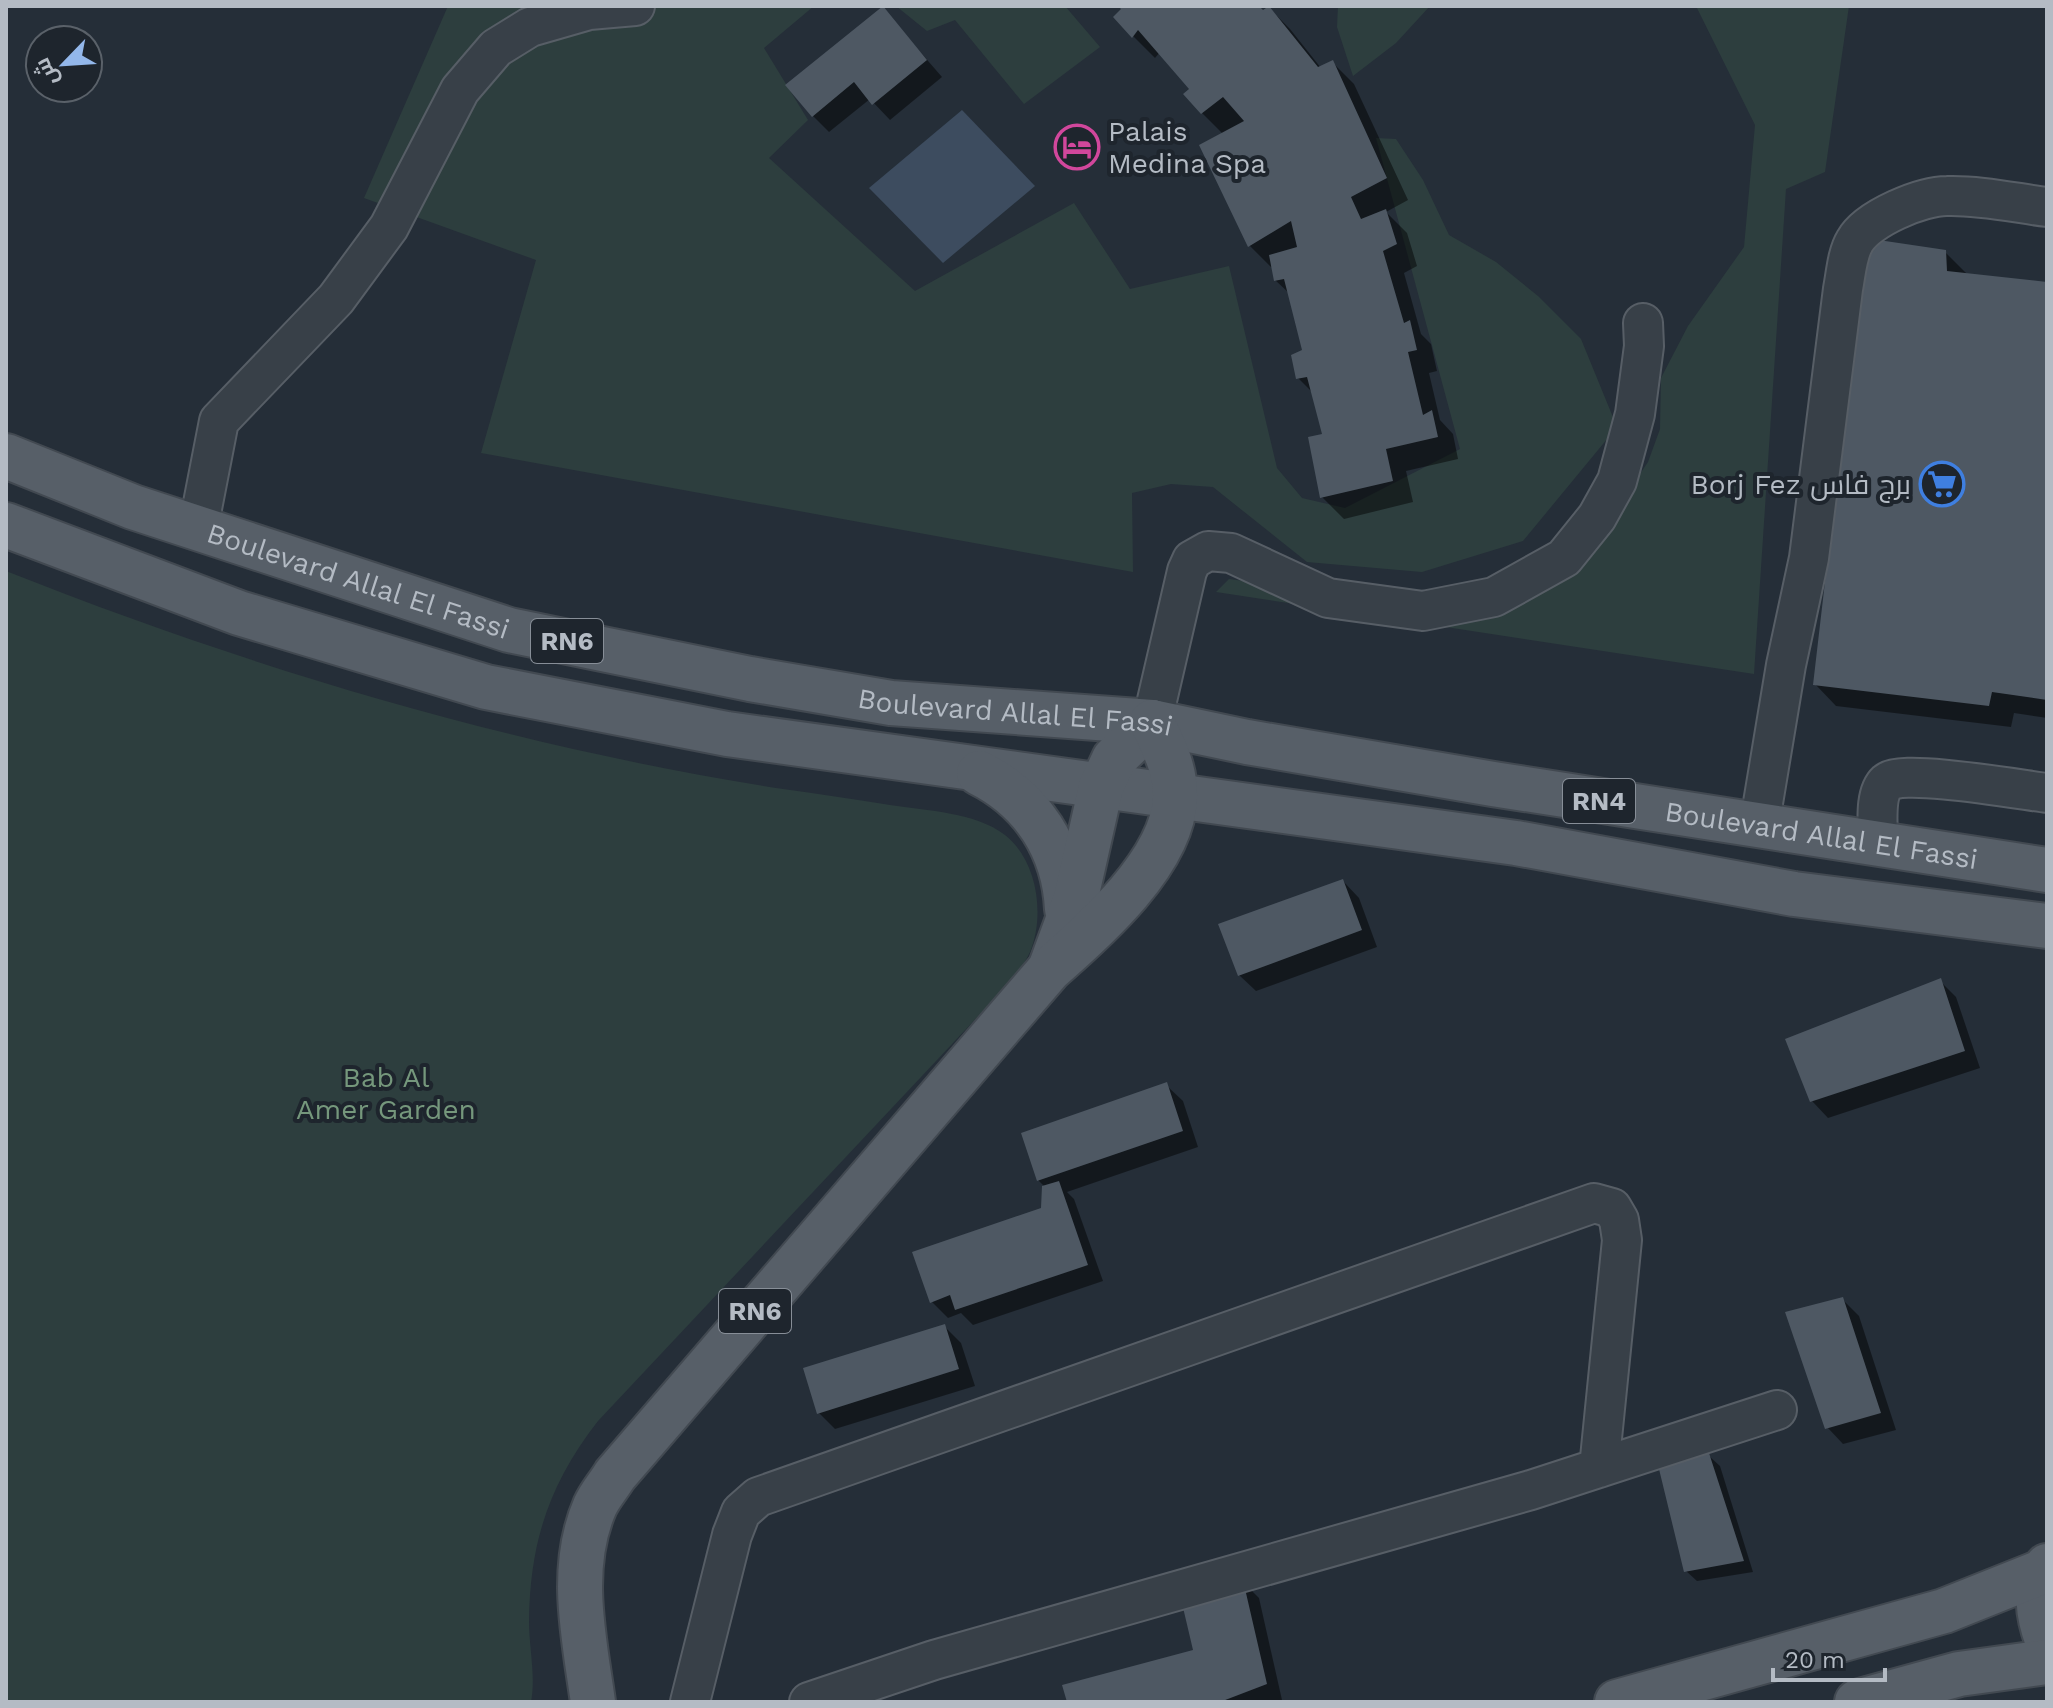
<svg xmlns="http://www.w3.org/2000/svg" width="2053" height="1708" font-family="'Work Sans',Cairo,sans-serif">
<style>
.green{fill:#2d3e3e}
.water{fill:#3d4c5f}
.shadow{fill:#0007}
.building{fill:#4e5863}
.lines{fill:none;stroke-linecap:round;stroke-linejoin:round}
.minor-casing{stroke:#575e66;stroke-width:42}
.major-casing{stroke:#424951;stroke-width:48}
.minor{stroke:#384048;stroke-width:38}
.major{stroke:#575f68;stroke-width:44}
.labels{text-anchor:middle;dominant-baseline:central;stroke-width:8;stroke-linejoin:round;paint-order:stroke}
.shield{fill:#1e252d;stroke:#878e97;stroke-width:2}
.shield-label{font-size:26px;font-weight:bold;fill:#b4bbc4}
.poi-label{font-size:28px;fill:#b4bbc4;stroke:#1e252d;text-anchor:start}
.street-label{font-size:28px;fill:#b4bbc4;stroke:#1e252d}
.park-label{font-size:28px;fill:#75977c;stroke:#1e252d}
</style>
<rect width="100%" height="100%" fill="#252e38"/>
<!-- green -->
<path class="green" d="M448 6H814L764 48 808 120 769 158 915 291 1074 203 1130 289 1229 266 1277 468 1302 498 1345 508 1460 449 1376 138 1396 139 1423 180 1449 235 1496 262 1538 296 1581 339 1617 427 1523 541 1422 572 1307 562 1213 487 1171 484 1132 493 1133 572 481 453 536 260 364 198Z
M896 6H1065L1100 47 1024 104 955 20 927 31Z
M1338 6H1430L1396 43 1353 76 1337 27Z
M1696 6H1849L1825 172 1786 189 1754 674 1216 592 1229 579 1484 613 1589 550 1648 462 1660 429 1661 378 1688 326 1744 247 1755 125Z
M6 571C256 670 517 748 783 789 819 794 854 799 890 805 928 811 975 812 1005 835 1038 861 1045 916 1030 952 1026 961 1019 970 1014 978L598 1421C549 1484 530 1542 529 1621 529 1648 536 1676 531 1702H6Z"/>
<!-- water -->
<path class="water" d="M962 110 1035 186 943 263 869 188Z"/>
<!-- shadow -->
<path class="shadow" d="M1120 6H1259L1264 12 1269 8 1290 29 1321 68 1332 62 1354 84 1408 200 1386 212 1407 233 1417 266 1404 273 1421 334 1431 344 1437 371 1429 373 1440 420 1453 434 1458 459 1406 471 1413 502 1344 519 1322 497 1324 436 1314 394 1298 378 1304 351 1290 294 1275 280 1273 266 1271 267 1250 246 1223 134 1202 113 1191 89 1160 52 1155 58 1133 36Z
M882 8 942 77 890 120 870 99 829 132 813 116Z
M1945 252 1967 274 2047 284V718L2014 713 2011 727 1836 706 1815 684Z
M1343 881 1359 898 1377 947 1256 991 1239 975Z
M1940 981 1956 997 1980 1068 1828 1118 1812 1101Z
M1166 1085 1183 1101 1198 1147 1067 1192 1074 1199 1103 1281 973 1325 961 1313 948 1318 931 1301 1043 1210 1044 1186 1038 1180Z
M1842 1299 1859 1316 1896 1430 1843 1444 1827 1427Z
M945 1327 961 1343 975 1386 835 1429 819 1413Z
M1709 1456 1720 1466 1753 1572 1697 1581 1686 1571Z
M1243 1582 1259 1598 1282 1700 1069 1702 1195 1652Z"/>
<!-- building -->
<path class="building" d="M883 6 927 60 872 105 854 82 812 117 785 85Z
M1118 6H1259L1263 10 1269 6 1318 67 1333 60 1387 178 1351 197 1361 219 1386 209 1397 244 1383 251 1404 323 1410 320 1417 350 1408 352 1423 415 1432 410 1438 437 1386 449 1393 481 1320 498 1308 437 1322 434 1307 377 1296 379 1291 355 1302 350 1284 279 1274 281 1269 255 1297 247 1291 221 1248 247 1199 145 1244 121 1223 97 1201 114 1183 94 1189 89 1138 30 1132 38 1113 17 1121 9Z
M1865 238 1946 250 1947 271 2047 282V700L1992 692 1989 706 1813 685Z
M1343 879 1362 930 1238 976 1218 924Z
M1941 978 1965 1051 1810 1102 1785 1039Z
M1167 1082 1183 1131 1037 1181 1021 1133Z
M1059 1181 1088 1265 955 1310 950 1295 930 1303 912 1252 1041 1208 1042 1186Z
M1843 1297 1881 1413 1825 1429 1785 1312Z
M945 1324 959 1369 817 1414 803 1368Z
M1709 1453 1744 1561 1684 1572 1659 1469Z
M1243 1580 1267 1684 1220 1702H1067L1062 1685 1193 1650 1181 1599Z"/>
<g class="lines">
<!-- minor casing -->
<g class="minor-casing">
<path id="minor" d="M198 529 219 421 336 299 389 227 460 90 496 48 530 27 589 10 635 6
M1152 722 1187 571 1192 560 1208 551 1231 553 1328 598 1423 611 1494 597 1564 558 1597 517 1617 481 1635 414 1644 346 1643 323
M1759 827 1786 665 1809 558 1843 289C1846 274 1847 254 1855 241 1868 218 1922 196 1947 196 1980 195 2015 203 2047 207
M1878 842C1878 825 1874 794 1887 782 1902 769 2022 790 2047 793
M690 1702 732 1535 741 1512 758 1497 1594 1203 1612 1208 1619 1220 1622 1240 1599 1468
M809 1702 934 1660 1531 1490 1777 1410"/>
</g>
<!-- major casing -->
<g class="major-casing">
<g id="major">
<path id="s1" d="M6 456 133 507 509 630 750 679 891 703 1152 722 1247 742 1493 784 2047 870"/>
<path d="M6 525 239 613 486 687 727 734 1516 843 1794 894 2047 926"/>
<path d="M979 773C1033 800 1064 849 1067 909"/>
<path d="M1051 966 1076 898 1101 787 1114 759 1152 722"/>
<path d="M2047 1566C2034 1591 2038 1615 2047 1640"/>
<path d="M593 1702C584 1638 568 1568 595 1506 600 1495 609 1485 615 1475L1050 969C1095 930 1173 861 1175 798 1176 770 1164 747 1152 722"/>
<path d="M1617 1702 1944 1611 2044 1571"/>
<path d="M1857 1702 1959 1674 2047 1662"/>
</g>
</g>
<!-- minor -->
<use href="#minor" class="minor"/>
<!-- major -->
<use href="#major" class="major"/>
</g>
<!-- icons -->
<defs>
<g id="hotel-ring" transform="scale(2.3)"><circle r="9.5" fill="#1e252d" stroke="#d1479c" stroke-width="1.5"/><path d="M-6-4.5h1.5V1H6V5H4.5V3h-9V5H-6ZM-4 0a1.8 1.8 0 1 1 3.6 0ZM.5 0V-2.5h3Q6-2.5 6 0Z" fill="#d1479c"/></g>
<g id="supermarket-ring" transform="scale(2.3)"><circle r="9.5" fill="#1e252d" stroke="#3f7fe0" stroke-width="1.5"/><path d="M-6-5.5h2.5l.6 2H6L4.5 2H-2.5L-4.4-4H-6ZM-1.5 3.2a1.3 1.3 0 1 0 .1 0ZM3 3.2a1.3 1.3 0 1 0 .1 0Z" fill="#3f7fe0"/></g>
</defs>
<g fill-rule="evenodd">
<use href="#hotel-ring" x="1077" y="147"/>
<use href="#supermarket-ring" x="1942" y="484"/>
</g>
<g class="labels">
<!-- shield labels -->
<g class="shield">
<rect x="531" y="619" width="72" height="44" rx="6"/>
<rect x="1563" y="779" width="72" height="44" rx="6"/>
<rect x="719" y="1289" width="72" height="44" rx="6"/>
</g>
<g class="shield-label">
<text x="567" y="641">RN6</text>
<text x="1599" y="801">RN4</text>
<text x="755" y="1311">RN6</text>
</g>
<!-- poi labels -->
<g class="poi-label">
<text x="1108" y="131">Palais<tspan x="1108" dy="32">Medina Spa</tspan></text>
<text x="1911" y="484" text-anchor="end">Borj Fez برج فاس</text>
</g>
<!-- street labels -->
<g class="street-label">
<text stroke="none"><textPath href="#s1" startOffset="374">Boulevard Allal El Fassi</textPath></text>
<text stroke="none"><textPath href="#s1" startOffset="1046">Boulevard Allal El Fassi</textPath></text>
<text stroke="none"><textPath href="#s1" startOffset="1862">Boulevard Allal El Fassi</textPath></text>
</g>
<!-- park labels -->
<g class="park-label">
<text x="386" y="1077">Bab Al<tspan x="386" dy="32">Amer Garden</tspan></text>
</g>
</g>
<!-- border -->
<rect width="2053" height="1708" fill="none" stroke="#b4bbc4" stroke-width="16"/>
<!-- north arrow -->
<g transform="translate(64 64) rotate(245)"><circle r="38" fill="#1e252d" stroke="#5a6169" stroke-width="2"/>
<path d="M0-6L14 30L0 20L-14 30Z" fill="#93b7ea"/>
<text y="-12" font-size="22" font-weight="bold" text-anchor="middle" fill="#b4bbc4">ش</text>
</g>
<!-- scale -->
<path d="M1773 1668v12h112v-12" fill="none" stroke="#b4bbc4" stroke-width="4"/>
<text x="1785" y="1668" font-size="24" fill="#b4bbc4" stroke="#1e252d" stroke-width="6" paint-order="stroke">20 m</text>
</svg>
